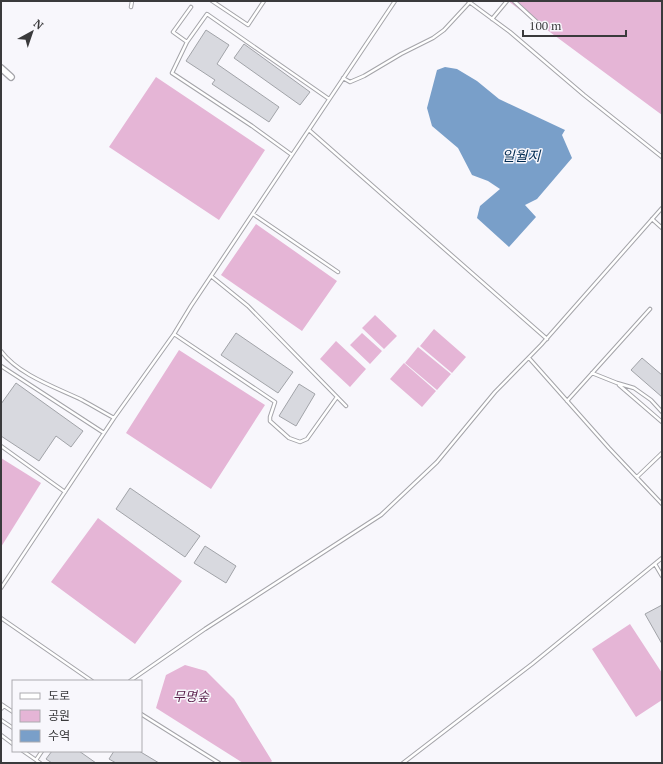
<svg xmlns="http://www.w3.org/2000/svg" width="663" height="764" font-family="'PT Serif','Noto Sans KR',serif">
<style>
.green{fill:#e5b5d6}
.water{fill:#799fc9}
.building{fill:#d8d9df;stroke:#a1a3a8}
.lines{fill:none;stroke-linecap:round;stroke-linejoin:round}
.service-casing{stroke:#a4a4a9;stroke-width:4.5}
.minor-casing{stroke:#a4a4a9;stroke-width:8}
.service{stroke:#fff;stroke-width:2.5}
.minor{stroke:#fff;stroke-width:5.5}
.labels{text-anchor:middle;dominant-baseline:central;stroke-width:3;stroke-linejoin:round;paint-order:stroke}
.park-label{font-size:13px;font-style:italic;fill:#5a1f4b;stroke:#f8f7fc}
.water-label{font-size:14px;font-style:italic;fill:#002b52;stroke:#f8f7fc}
</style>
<rect width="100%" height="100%" fill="#f8f7fc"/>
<!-- green -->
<path class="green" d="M508 1H662V115Z
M156 77 265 150 219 220 109 147Z
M256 224 337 281 302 331 221 275Z
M375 315 397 336 384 349 362 328Z
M434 329 466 357 452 373 420 346Z
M362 333 382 351 370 364 350 345Z
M336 341 366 369 350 387 320 359Z
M418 347 451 374 437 390 405 363Z
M179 350 265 405 211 489 126 433Z
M404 363 436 391 422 407 390 379Z
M1 458 41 483 1 547Z
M98 518 182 581 135 644 51 582Z
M630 624 662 673V700L636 717 592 649Z
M185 665 206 671 234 699 272 761 270 763H243L156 708 166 675Z"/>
<!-- water -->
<path class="water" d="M445 67 457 69 477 81 499 99 565 130 562 135 572 158 537 199 525 205 536 217 509 247 477 218 480 206 500 189 488 181 472 175 458 148 432 126 427 108 437 70Z"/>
<!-- building -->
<path class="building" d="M206 30 229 45 217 64 279 107 269 122 212 84 215 80 186 61Z
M244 44 310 92 300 105 234 58Z
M236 333 293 372 278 393 221 355Z
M642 358 662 375V397L631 370Z
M16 383 83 431 71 447 56 436 39 461 1 436V404Z
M299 384 315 394 296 426 279 416Z
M130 488 200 536 185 557 116 509Z
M205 546 236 566 226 583 194 563Z
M662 605V644L645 614Z
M52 751H79L96 763H52L46 759Z
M114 751H139L159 763H116L109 759Z"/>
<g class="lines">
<!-- service casing -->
<g class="service-casing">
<path id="service" d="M212 1 248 25 264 1
M468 1 510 32 584 95 662 157
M514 1 540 25
M131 7 132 1
M191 7 173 32 187 42 207 14 329 99
M492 19 507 1
M187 42 172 73 252 126 292 155
M343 78 350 82 364 76 401 54 433 38 444 30 470 2
M309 130 547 339
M253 214 338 272
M652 219 662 228
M211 276 248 306 346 406
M174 334 275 402 270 417V421L289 438 300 442 307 439 337 397
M1 351C19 375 55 387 82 400 93 406 103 412 114 418
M529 358 609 448 662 504
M1 366 104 433
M592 373 617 383 634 388 651 400 662 412
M619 385 662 422
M567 401 650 309
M1 446 65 492
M637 477 662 453
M655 564 662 576
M1 588 114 418 174 334 191 306 395 1
M1 618 92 681
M130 681 205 629 381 515 437 462 495 392 541 345 662 208
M1 704 13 712
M1 709 4 706
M141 714 219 763
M1 720 13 728
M1 735 13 744
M23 751 36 760 42 751
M36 760 40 763
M403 763 532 664 662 558"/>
</g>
<!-- minor casing -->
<g class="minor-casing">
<path id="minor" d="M1 68 11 77"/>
</g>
<!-- service -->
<use href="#service" class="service"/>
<!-- minor -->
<use href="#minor" class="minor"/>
</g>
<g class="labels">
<!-- park labels -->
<g class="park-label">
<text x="191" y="696">무명숲</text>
</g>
<!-- water labels -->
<g class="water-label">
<text x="521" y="155">일월지</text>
</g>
</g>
<!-- border -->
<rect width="663" height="764" fill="none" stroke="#3a3a3c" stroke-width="4"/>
<!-- legend -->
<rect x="12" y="680" width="130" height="72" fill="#f8f7fc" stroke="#acabaf"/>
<rect x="20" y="693" width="20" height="6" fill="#ffffff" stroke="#acabaf"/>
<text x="48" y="700" font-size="12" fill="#3a3a3c">도로</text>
<rect x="20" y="710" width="20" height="12" fill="#e5b5d6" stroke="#acabaf"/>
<text x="48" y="720" font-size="12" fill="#3a3a3c">공원</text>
<rect x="20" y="730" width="20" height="12" fill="#799fc9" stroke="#acabaf"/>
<text x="48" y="740" font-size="12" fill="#3a3a3c">수역</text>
<!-- north arrow -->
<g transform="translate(32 32) rotate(40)" stroke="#f8f7fc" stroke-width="3" paint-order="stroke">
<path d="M0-3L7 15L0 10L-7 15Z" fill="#3a3a3c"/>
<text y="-6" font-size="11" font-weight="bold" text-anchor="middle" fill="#3a3a3c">N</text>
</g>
<!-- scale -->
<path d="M523 30v6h103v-6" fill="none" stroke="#3a3a3c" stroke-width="2"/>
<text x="529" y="30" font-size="12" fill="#3a3a3c" stroke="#f8f7fc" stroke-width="3" paint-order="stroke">100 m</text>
</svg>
